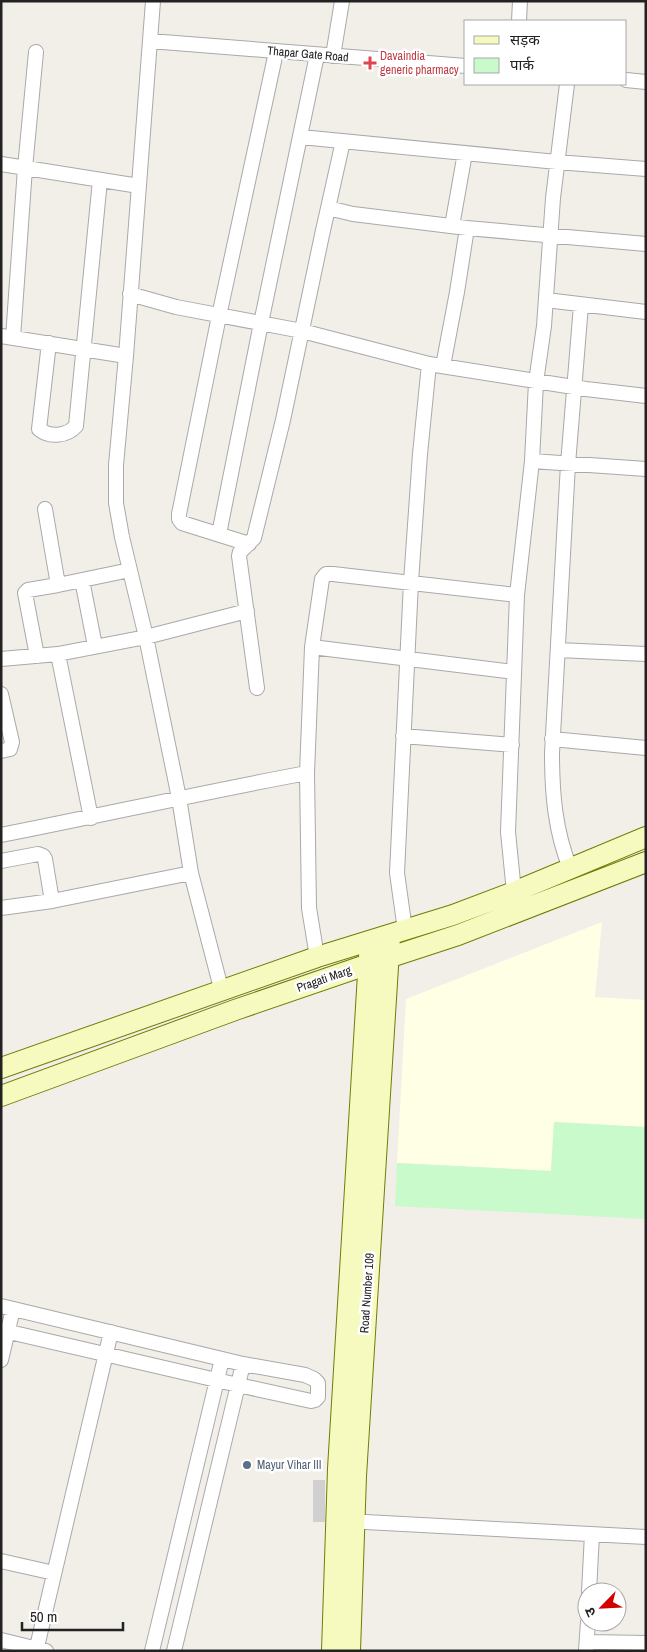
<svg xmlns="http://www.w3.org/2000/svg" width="647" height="1652" font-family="'Archivo Narrow','Noto Sans Devanagari',sans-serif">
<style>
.education{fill:#ffffe5}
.religious{fill:#d0d0d0}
.park{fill:#c8facc}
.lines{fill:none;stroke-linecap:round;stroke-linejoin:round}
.street-casing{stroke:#a9a9a9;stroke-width:16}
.secondary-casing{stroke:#707d05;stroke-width:22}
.street{stroke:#fff;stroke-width:14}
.secondary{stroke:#f7fabf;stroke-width:20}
.health-dot{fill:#e0444e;stroke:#fff;stroke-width:2}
.service-dot{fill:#5c6f8a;stroke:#fff;stroke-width:2}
.labels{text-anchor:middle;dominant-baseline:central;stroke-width:5;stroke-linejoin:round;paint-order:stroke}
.street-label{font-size:12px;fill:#222;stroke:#fff}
.health-label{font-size:12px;fill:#be3a42;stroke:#fff;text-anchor:start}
.service-label{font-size:12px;fill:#4e5e75;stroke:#fff;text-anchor:start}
</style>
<rect width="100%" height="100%" fill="#f2efe9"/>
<!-- education -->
<path class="education" d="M602 922 595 997 646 1000V1127L554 1122 551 1171 397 1163 406 999Z"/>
<!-- religious -->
<path class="religious" d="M313 1480H325V1522H313Z"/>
<!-- park -->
<path class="park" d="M554 1122 646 1127V1219L395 1206 397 1163 551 1171Z"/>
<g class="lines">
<!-- street casing -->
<g class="street-casing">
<path id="street" d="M153 1 126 356 116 465V503L122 537 146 637 179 798 191 873 222 992
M519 21 520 1
M150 41 466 66
M333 56 342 1
M626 80 646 82
M301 137 557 162 646 169
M1 164 139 186
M328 208 353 214 467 228 646 244
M452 226 465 153
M130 294 176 307 302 331 429 364 586 389 646 396
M546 300 646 312
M1 336 126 356
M13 338 25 168 36 52
M49 343 39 429C50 438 67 436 76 426L100 180
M443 366 457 292 467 228
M532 461 646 469
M45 509 58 585 130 570
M219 534 261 323 317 55
M249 544 182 523 179 519V514L219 316 276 52
M82 580 95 646
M312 647 514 672
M558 650 646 654
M58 654 91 818
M37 656 25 593 28 590 58 585
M1 659 58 654 146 637 247 611
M257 688 239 556 240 552 254 538 283 420 322 235 343 141
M1 694 12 742 10 749 1 751
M403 736 512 745
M552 739 646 748
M1 835C103 815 204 792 307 773
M1 861 38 854 43 856 45 859 52 901
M570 868C555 831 552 793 552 753L568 464 581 305
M514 892 508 832 517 595 532 461 536 382 544 326 553 198 567 84
M1 908 52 901 191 873
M405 930 397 873 411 582 420 454 429 364
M317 957 309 908 307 773 312 647 322 579 326 574H333L517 595
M1 1306 243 1364 305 1375 314 1379 318 1383V1397L315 1400 311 1401 238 1385 1 1330
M1 1360 13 1309
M347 1521 646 1537
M1 1561 54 1573
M589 1592 592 1534
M1 1640 46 1651
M587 1642 646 1643
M586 1650 588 1622
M36 1651 111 1332
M152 1651 222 1359
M174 1651 243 1364"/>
</g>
<!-- secondary casing -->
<g class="secondary-casing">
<path id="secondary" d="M1 1068 317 957 453 915 514 892 646 837
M1 1096 235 1010 369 964 458 935 646 862
M332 1651 338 1469 370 941
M350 1651 356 1476 390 935"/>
</g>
<!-- street -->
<use href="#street" class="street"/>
<!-- secondary -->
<use href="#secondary" class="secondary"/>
</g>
<!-- markers -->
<path class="health-dot" d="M367.5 55.5h5v5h5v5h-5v5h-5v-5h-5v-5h5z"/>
<circle class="service-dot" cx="247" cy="1465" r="5"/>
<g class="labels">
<!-- street labels -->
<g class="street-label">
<text transform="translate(308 54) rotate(5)">Thapar Gate Road</text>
<text transform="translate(324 979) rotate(-19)">Pragati Marg</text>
<text transform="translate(367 1293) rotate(-86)">Road Number 109</text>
</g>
<!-- health labels -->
<g class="health-label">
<text x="380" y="56">Davaindia<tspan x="380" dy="14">generic pharmacy</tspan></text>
</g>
<!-- service labels -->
<g class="service-label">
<text x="257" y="1465">Mayur Vihar III</text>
</g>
</g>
<!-- border -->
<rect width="647" height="1652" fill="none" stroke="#222222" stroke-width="5"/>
<!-- legend -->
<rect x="464" y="20" width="162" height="65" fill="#ffffff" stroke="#a7a7a7"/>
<rect x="474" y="36" width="25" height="8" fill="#f7fabf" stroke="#a7a7a7"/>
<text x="510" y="45" font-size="15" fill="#222222">सड़क</text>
<rect x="474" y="58" width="25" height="15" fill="#c8facc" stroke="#a7a7a7"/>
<text x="510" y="70" font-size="15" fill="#222222">पार्क</text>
<!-- north arrow -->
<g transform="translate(602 1607) rotate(246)"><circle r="24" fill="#ffffff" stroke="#a7a7a7"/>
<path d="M0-4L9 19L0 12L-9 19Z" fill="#d40000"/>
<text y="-8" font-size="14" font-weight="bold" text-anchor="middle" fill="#222222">उ</text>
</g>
<!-- scale -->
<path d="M22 1622v8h101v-8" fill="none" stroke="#222222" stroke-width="2.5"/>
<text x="30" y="1622" font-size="15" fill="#222222" stroke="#ffffff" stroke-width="4" paint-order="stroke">50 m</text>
</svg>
